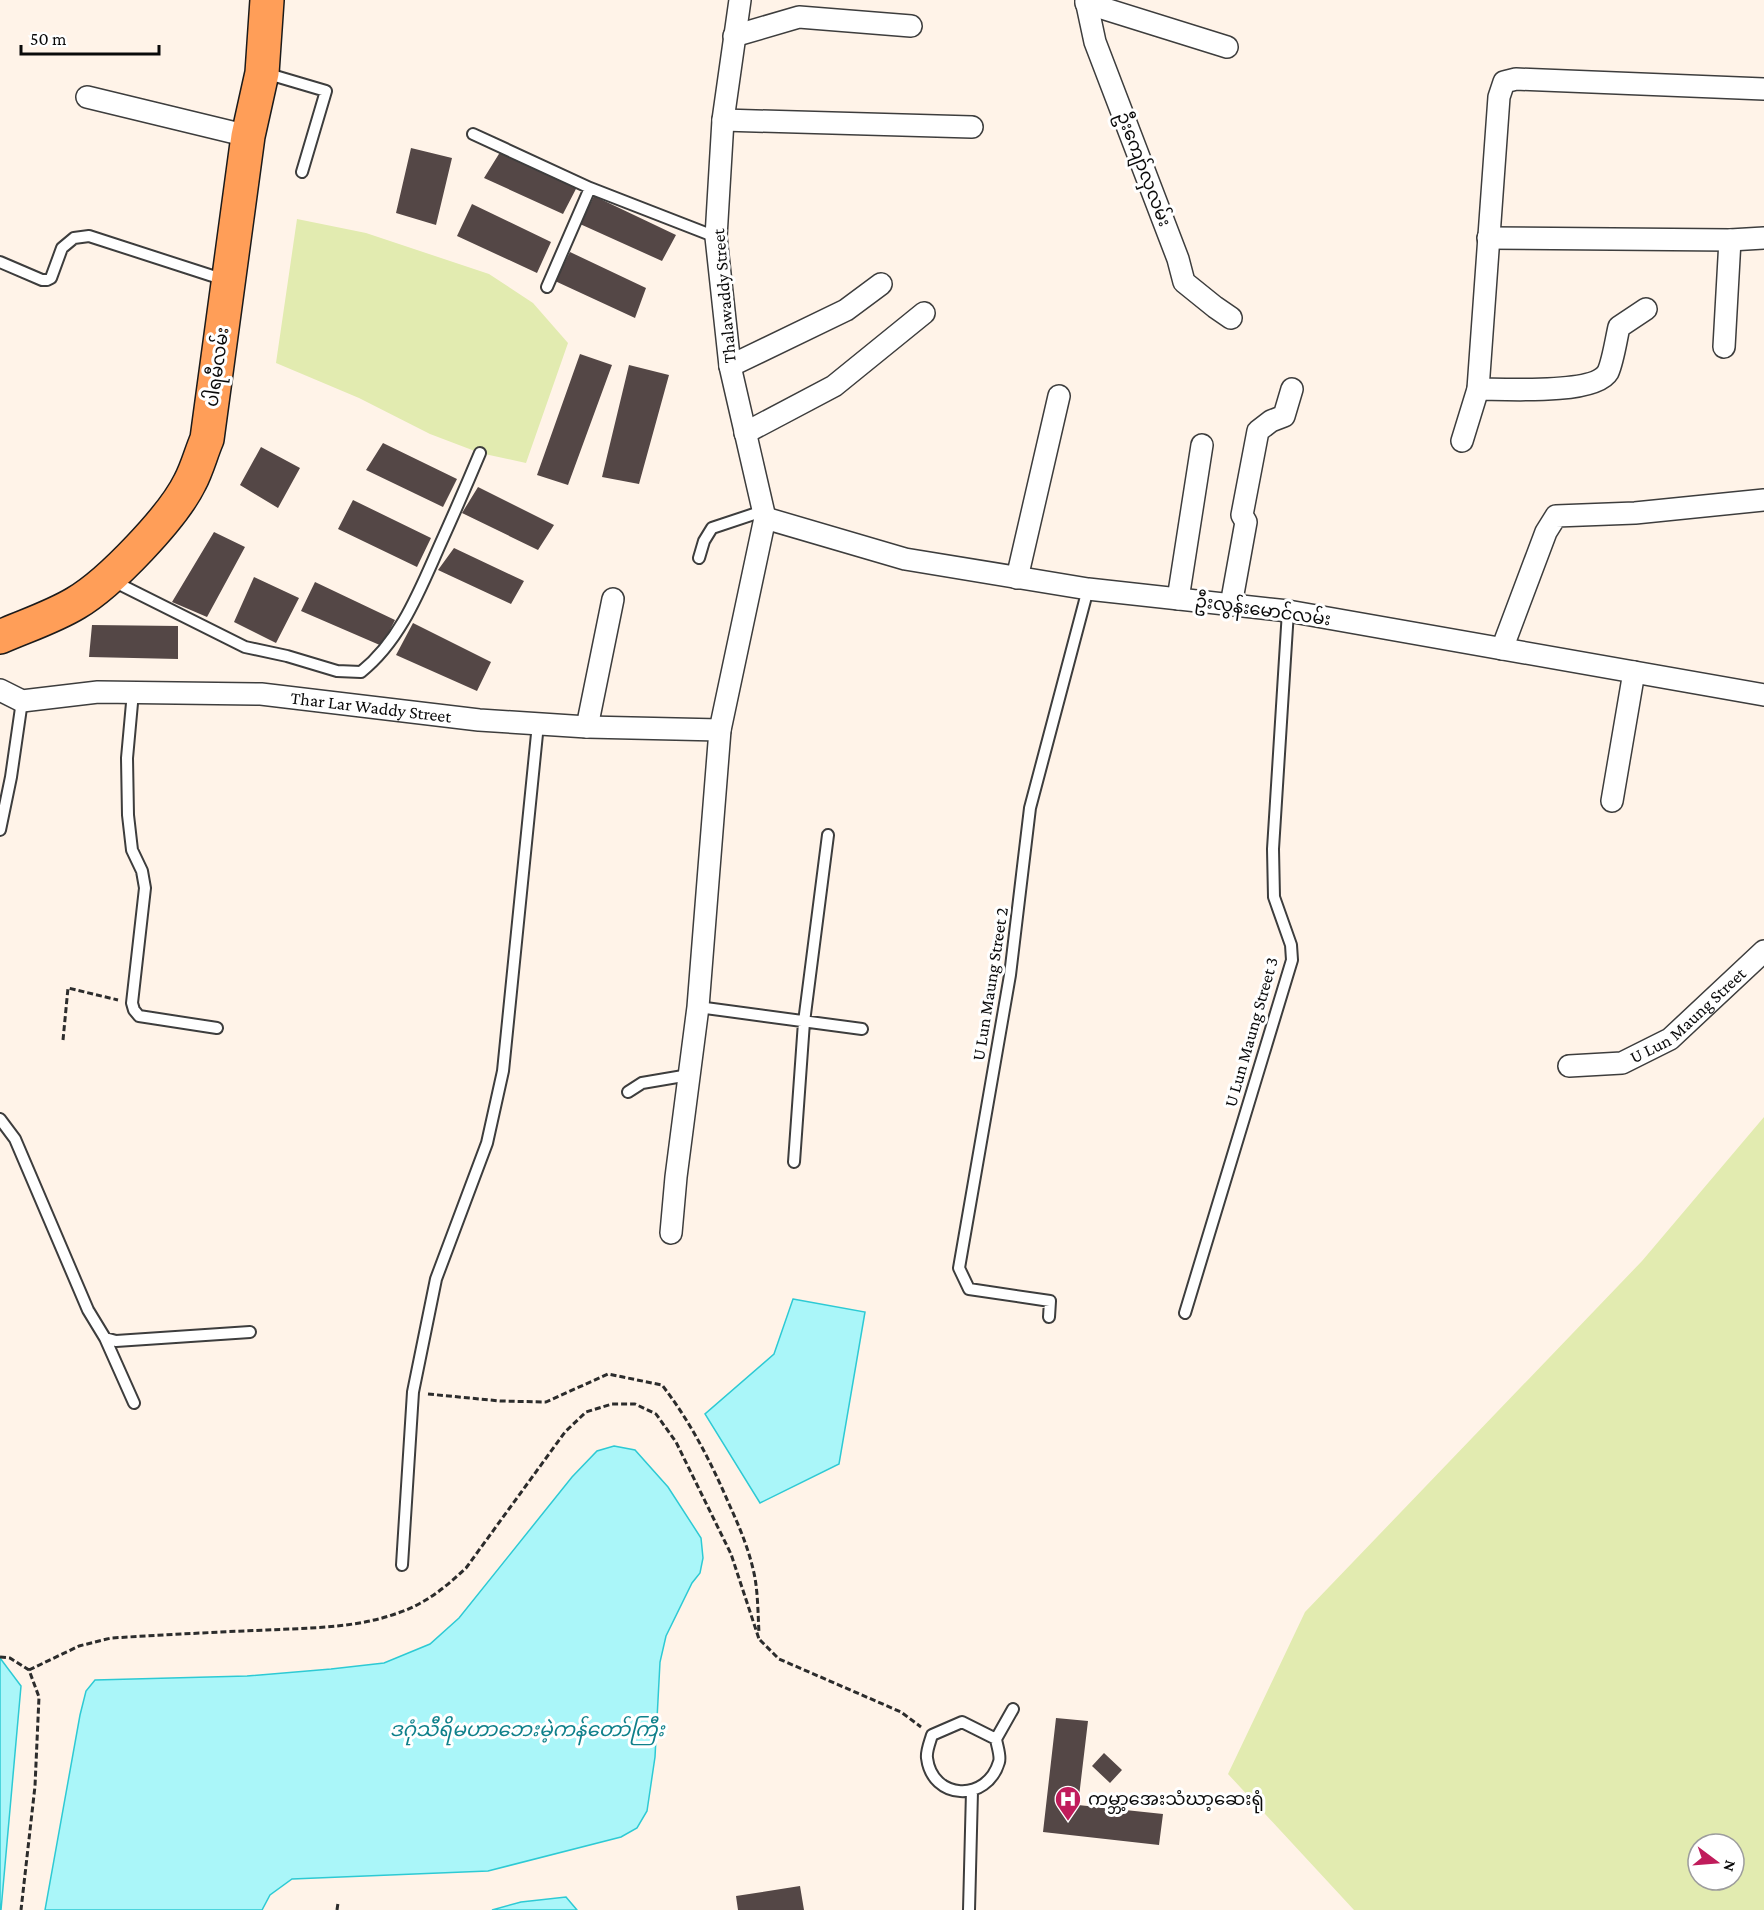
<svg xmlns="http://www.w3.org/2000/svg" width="1764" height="1910" font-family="'Crimson Pro','Noto Sans Myanmar',serif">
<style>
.green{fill:#e2ebb0;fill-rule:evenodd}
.water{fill:#aaf6f9;stroke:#2dcad4;stroke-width:1.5}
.building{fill:#544746}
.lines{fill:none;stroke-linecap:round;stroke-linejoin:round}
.service-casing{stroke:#3d3d3d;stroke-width:14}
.minor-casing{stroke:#3d3d3d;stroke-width:24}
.primary-casing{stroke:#1b1b1b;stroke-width:36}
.path{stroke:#2c2c2c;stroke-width:3;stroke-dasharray:6 3;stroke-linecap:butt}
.service{stroke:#fff;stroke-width:10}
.minor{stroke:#fff;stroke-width:21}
.primary{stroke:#ff9e58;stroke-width:33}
.labels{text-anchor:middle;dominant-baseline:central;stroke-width:6;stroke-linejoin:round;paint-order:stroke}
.street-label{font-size:18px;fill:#0a0a0a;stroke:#fff}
.poi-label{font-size:18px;fill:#0a0a0a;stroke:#fff;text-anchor:start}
.water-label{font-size:20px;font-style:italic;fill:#0f808b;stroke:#fff}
</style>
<rect width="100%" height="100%" fill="#fff3e8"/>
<!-- green -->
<path class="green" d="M297 219 366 233 489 274 533 303 568 343 526 463 480 453 430 434 359 398 276 363Z
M1764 1117V1910H1354L1228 1774 1305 1612 1642 1261ZM1698 1844H1734V1880H1698Z"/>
<!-- water -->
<path class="water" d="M793 1299 865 1312 839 1464 760 1503 705 1414 774 1354Z
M614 1446 635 1450 668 1487 701 1538 703 1558 700 1573 692 1583 666 1636 660 1662 655 1757 647 1811 637 1828 621 1837 488 1871 292 1879 270 1895 262 1910H45L80 1715 86 1691 95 1680 247 1676 331 1669 384 1663 430 1644 459 1618 572 1477 597 1451Z
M0 1658 21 1686 1 1910H0Z
M566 1897 577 1910H492L521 1902Z"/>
<!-- building -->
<path class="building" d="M411 148 452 158 436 225 396 213Z
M502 149 578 185 563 214 484 178Z
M594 196 676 235 662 261 580 224Z
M472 204 551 242 537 273 457 236Z
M570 252 646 288 635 318 555 281Z
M580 354 612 365 568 485 537 475Z
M629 365 669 375 639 484 602 477Z
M383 443 457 479 443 507 366 470Z
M261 447 300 468 278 508 240 485Z
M478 487 554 525 538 550 462 513Z
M353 500 431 538 417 567 338 529Z
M214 532 245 547 207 617 172 602Z
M454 548 524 581 511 604 438 570Z
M254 577 299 598 276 643 234 622Z
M315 582 395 620 382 646 301 611Z
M413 623 491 662 477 691 396 655Z
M92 625 178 626V659L89 657Z
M1056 1718 1088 1721 1078 1805 1163 1814 1159 1845 1043 1832Z
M1104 1753 1122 1770 1110 1783 1092 1766Z
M800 1886 804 1910H738L736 1896Z"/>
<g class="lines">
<!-- service casing -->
<g class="service-casing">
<path id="service" d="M265 73 326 91 302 172
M473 134 590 188 716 237
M0 262 42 280H47L51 278 62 248 74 238 89 236 225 280
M547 287 590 188
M699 558 704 541 712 528 763 511
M113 581 245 647 287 656 337 671 361 672C400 641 419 592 439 547 453 516 467 484 480 453
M133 692 127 758 128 815 132 850 142 871 145 888 132 1003 134 1010 139 1016 217 1028
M0 830 11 777 22 701
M698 1007 862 1029
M628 1092 642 1083 689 1075
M0 1119 15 1139 88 1310 105 1338 116 1341 250 1332
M794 1162 804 1022 828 835
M1185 1313 1292 960 1291 945 1274 897 1273 849 1288 611
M1049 1317 1050 1301 969 1289 959 1268 1010 975 1030 808 1088 589
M105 1338 134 1403
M402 1565 413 1392 436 1279 487 1143 503 1071 538 724
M962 1722 996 1739C997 1746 1001 1756 999 1762 987 1803 932 1800 927 1758 926 1751 930 1742 932 1735Z
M996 1739 1013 1709
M969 1910 972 1791"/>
</g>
<!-- minor casing -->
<g class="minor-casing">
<g id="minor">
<path d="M1086 0 1095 42 1178 259 1184 282 1215 307 1231 318"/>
<path d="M1086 3 1227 47"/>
<path d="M734 36 799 17 911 26"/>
<path d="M87 97 248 136"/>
<path d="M723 120 972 127"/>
<path d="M1488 238 1730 240 1764 238"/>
<path d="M1724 347 1730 240"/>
<path d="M730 366 846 310 881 284"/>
<path d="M1478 389C1503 389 1595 395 1608 372 1613 361 1616 340 1619 327L1646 309"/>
<path d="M745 433 834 386 924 313"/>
<path d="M1462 441 1478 389 1499 97 1504 82 1516 79 1764 89"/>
<path d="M765 518 905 559 1088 589 1288 611 1764 695"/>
<path d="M1017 578 1059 396"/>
<path d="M1178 599 1202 445"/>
<path d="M1231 605 1246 522 1242 515 1258 431 1271 421 1284 416 1292 389"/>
<path d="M1502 649 1546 532 1556 516 1635 513 1764 500"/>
<path id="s1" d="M0 690 22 701 98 692 261 694 479 720 587 727 720 730"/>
<path d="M587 727 613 599"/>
<path d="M1612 801 1634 672"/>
<path id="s2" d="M1569 1066 1622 1063 1670 1039 1764 951"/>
<path d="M671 1233 676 1177 698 1007 720 730 765 518 730 366 716 237 723 120 740 0"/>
</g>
</g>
<!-- primary casing -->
<g class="primary-casing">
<path id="primary" d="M0 637C25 626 53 617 76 603 110 583 173 517 190 482 197 469 201 453 207 439L248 136 262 73 267 0"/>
</g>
<!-- path -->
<path class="path" d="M63 1040 68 988 118 1000
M428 1394 500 1401 546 1402 608 1374 662 1385C690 1421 711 1462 729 1504 740 1528 750 1552 755 1578 758 1596 758 1615 759 1633
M760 1640 779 1659 901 1712 921 1727
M0 1657 10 1658 29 1670 39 1697 35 1786 21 1910
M29 1670 79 1646 111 1638C163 1635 215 1632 267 1630 310 1628 357 1628 398 1613 425 1604 446 1587 466 1568L565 1432 586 1412 612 1404H635L656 1414 676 1442 731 1554 759 1639
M337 1910 338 1903"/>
<!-- service -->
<use href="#service" class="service"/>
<!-- minor -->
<use href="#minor" class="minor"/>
<!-- primary -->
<use href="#primary" class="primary"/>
</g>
<!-- icons -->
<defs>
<g id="hospital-pin" transform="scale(1.35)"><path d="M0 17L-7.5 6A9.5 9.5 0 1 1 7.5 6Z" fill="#c01c5b" stroke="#fff"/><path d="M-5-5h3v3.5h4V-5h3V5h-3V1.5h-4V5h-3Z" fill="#fff"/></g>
</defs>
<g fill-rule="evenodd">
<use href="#hospital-pin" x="1068" y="1799"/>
</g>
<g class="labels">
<!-- street labels -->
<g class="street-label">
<text transform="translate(1144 169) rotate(69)">ဦးကျော်လှလမ်း</text>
<text transform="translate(724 296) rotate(-95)">Thalawaddy Street</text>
<text transform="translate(217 367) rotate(-82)">ပါရမီလမ်း</text>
<text transform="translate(1263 610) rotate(8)">ဦးလွန်းမောင်လမ်း</text>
<text stroke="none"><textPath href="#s1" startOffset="375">Thar Lar Waddy Street</textPath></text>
<text transform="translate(990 984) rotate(-81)">U Lun Maung Street 2</text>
<text stroke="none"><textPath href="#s2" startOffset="135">U Lun Maung Street</textPath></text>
<text transform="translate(1251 1032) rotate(-74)">U Lun Maung Street 3</text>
</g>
<!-- poi labels -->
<g class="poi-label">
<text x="1088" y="1799">ကမ္ဘာ့အေးသံဃာ့ဆေးရုံ</text>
</g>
<!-- water labels -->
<g class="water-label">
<text x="527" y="1729">ဒဂုံသီရိမဟာဘေးမဲ့ကန်တော်ကြီး</text>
</g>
</g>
<!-- north arrow -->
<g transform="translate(1716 1862) rotate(106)"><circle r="28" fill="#ffffff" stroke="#9d9d9d" stroke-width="1.5"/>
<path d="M0-4.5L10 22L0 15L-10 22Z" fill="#c01c5b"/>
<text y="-9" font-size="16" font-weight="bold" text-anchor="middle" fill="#0a0a0a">N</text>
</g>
<!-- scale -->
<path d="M21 45v9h138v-9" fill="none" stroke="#0a0a0a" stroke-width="3"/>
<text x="30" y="45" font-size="18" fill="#0a0a0a" stroke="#ffffff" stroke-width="4.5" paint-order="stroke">50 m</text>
</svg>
